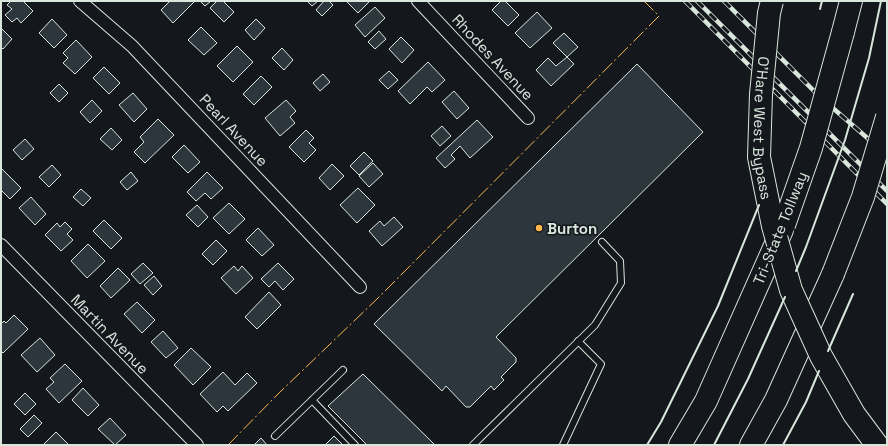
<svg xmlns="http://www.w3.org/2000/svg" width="888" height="446" font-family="'Space Grotesk',sans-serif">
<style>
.building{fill:#2c363c;stroke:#d8e6dc}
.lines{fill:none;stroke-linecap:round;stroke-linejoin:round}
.service-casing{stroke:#d8e6dc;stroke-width:8}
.minor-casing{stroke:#d8e6dc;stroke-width:14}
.motorway-casing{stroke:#d8e6dc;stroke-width:24}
.service{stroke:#14181c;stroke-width:6}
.minor{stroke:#14181c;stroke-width:12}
.motorway{stroke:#14181c;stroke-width:22}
.rail-casing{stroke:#d8e6dc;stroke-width:4.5}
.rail{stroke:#14181c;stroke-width:3;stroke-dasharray:9;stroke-linecap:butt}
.motorway-bridge-casing{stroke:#d8e6dc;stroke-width:24;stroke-linecap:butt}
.motorway-bridge{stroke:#14181c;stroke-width:22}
.wall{stroke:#d8e6dc;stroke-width:2}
.power{stroke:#ffb74d;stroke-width:1;stroke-dasharray:14 3 2 3;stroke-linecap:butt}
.poi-dot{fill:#ffb74d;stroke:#14181c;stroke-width:1.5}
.labels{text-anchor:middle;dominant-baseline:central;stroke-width:3;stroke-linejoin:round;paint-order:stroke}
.street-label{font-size:15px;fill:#d8e6dc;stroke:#14181c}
.poi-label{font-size:15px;font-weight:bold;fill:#d8e6dc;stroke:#14181c;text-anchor:start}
</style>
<rect width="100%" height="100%" fill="#14181c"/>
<!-- building -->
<path class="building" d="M11 1H23L33 11 21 23 17 18 12 22 5 15 12 9 7 5Z
M170 1H195L173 23 161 10Z
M200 1H211L205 6Z
M217 1H223L234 12 224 22 210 8Z
M307 1H318L312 6Z
M324 1H329L333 5 322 16 316 10Z
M346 1H370L358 13Z
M501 1H505L519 15 508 26 492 10Z
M375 7 385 18 365 37 355 25Z
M537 12 552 28 530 48 515 33Z
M52 19 67 35 54 48 39 33Z
M256 19 265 28 254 40 245 30Z
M201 27 217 43 204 55 188 40Z
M1 28 12 39 3 49 1 47Z
M379 31 386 39 375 49 368 42Z
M564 33 578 47 567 57 553 43Z
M401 37 414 50 402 63 389 49Z
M76 40 92 57 75 74 63 63 68 58 63 53Z
M237 46 253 62 233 82 217 66Z
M282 48 293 60 284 70 272 58Z
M567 57 574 64 551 86 536 70 548 58 556 66Z
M428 62 445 80 432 92 427 87 410 104 398 91Z
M637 64 703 132 496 337 516 358V362L501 377 504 380 494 390 491 386 470 407H466L446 386 442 391 374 324Z
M104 67 120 83 109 94 93 78Z
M389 71 398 80 388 89 379 80Z
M323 74 330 82 320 91 313 83Z
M261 76 272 87 254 105 243 94Z
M59 84 68 93 59 102 50 93Z
M454 91 469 108 457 119 442 102Z
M133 93 147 109 134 122 119 105Z
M92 100 102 111 90 123 80 112Z
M286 100 296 111 290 117 295 123 280 136 265 118Z
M158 119 174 135 145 163 134 152 144 142 140 137Z
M477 120 493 137 470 158 460 146 451 155 455 159 445 168 436 158Z
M442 126 451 136 440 146 431 136Z
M111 128 122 140 112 150 100 139Z
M306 130 314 138 309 143 316 150 304 162 289 147Z
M25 139 34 149 22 160 13 150Z
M184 145 200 162 188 173 172 157Z
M364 152 373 161 359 175 350 166Z
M373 163 383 174 369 187 359 176Z
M332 164 344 176 330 190 319 178Z
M52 165 61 175 49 187 39 177Z
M1 168 21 188 10 199 1 190Z
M131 172 138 181 127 190 120 182Z
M207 172 223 188 211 199 205 193 196 201 187 192Z
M358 188 375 205 357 223 340 205Z
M81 189 91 198 83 206 73 197Z
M31 197 46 214 35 225 19 208Z
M229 203 245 219 229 234 213 218Z
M197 205 208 217 198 227 186 215Z
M394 217 403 227 382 246 369 231 380 221 384 226Z
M104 220 122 238 111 249 93 231Z
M65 222 72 229 67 234 73 240 61 251 45 235 57 223 60 227Z
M258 228 274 245 262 256 246 240Z
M216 240 227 251 213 265 202 254Z
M88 244 105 261 87 278 71 261Z
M143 263 153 273 140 284 131 274Z
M278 263 294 279 283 290 275 281 269 287 261 279Z
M234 266 238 271 242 266 253 278 236 294 221 278Z
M118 268 130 280 111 298 100 286Z
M154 276 162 286 153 295 144 285Z
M269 292 281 305 257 329 245 317Z
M137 302 155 320 142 333 124 314Z
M14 315 28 329 3 353 1 351V324L4 321 6 323Z
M163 331 178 348 166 358 151 342Z
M40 338 55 355 37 372 21 355Z
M191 348 211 367 193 385 174 365Z
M65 364 82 381 59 403 46 389 54 382 50 378Z
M223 372 235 385 247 373 257 383 228 411 223 406 217 412 200 394Z
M363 374 435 445H367L328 406Z
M83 388 99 405 88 416 72 400Z
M25 393 36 404 25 415 14 404Z
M34 415 42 423 28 437 20 429Z
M110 418 126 435 115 445 98 429Z
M56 432 69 445H43Z
M334 436 343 445H325Z
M261 438 267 445H254Z"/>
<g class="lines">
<!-- service casing -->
<g class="service-casing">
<path id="service" d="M312 400 355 445
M275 436 343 370
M473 445 595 325 621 283 620 261 602 242
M563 445 601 364 578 341"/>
</g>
<!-- minor casing -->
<g class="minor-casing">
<path id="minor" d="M80 1 132 46 360 287
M418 1 528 118
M1 245 197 445"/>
</g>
<!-- motorway casing -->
<g class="motorway-casing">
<path id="motorway" d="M843 32 851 1
M680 445 706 401 782 230
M751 445 776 400 833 274"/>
</g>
<!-- service -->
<use href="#service" class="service"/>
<!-- minor -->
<use href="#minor" class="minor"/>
<!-- motorway -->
<use href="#motorway" class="motorway"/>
<!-- rail casing -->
<g class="rail-casing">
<path id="rail" d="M685 1 887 204
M697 1 887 191
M724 1 819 96 887 155"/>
</g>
<!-- rail -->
<use href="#rail" class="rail"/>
<!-- motorway-bridge casing -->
<g class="motorway-bridge-casing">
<g id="motorway-bridge">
<path id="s1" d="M772 1 769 13 761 94 759 157 773 226 791 290 821 356 854 414 877 445"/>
<path d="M784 225 811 148 843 32"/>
<path d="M833 274 863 197 887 117"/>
</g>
</g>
<!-- motorway-bridge -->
<use href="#motorway-bridge" class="motorway-bridge"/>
<!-- wall -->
<path class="wall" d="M820 9 822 1
M796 271 806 247 845 140 869 58 881 1
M828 351 853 294
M647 445 661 422 718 306 759 205
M714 445 748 379 785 297
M783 445 806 402 819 371"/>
<!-- power -->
<path class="power" d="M228 445 278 394 378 298 659 16 644 1"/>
</g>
<!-- markers -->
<circle class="poi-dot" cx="539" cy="228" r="4"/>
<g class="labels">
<!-- street labels -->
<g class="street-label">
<text transform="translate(493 57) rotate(47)">Rhodes Avenue</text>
<text stroke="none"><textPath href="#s1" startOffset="128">O'Hare West Bypass</textPath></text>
<text transform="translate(234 130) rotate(47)">Pearl Avenue</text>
<text transform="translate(780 228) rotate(-68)">Tri-State Tollway</text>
<text transform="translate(110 334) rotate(46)">Martin Avenue</text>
</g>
<!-- poi labels -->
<g class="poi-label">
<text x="547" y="228">Burton</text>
</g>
</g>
<!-- border -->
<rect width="888" height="446" fill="none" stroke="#d8e6dc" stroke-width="4"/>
</svg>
